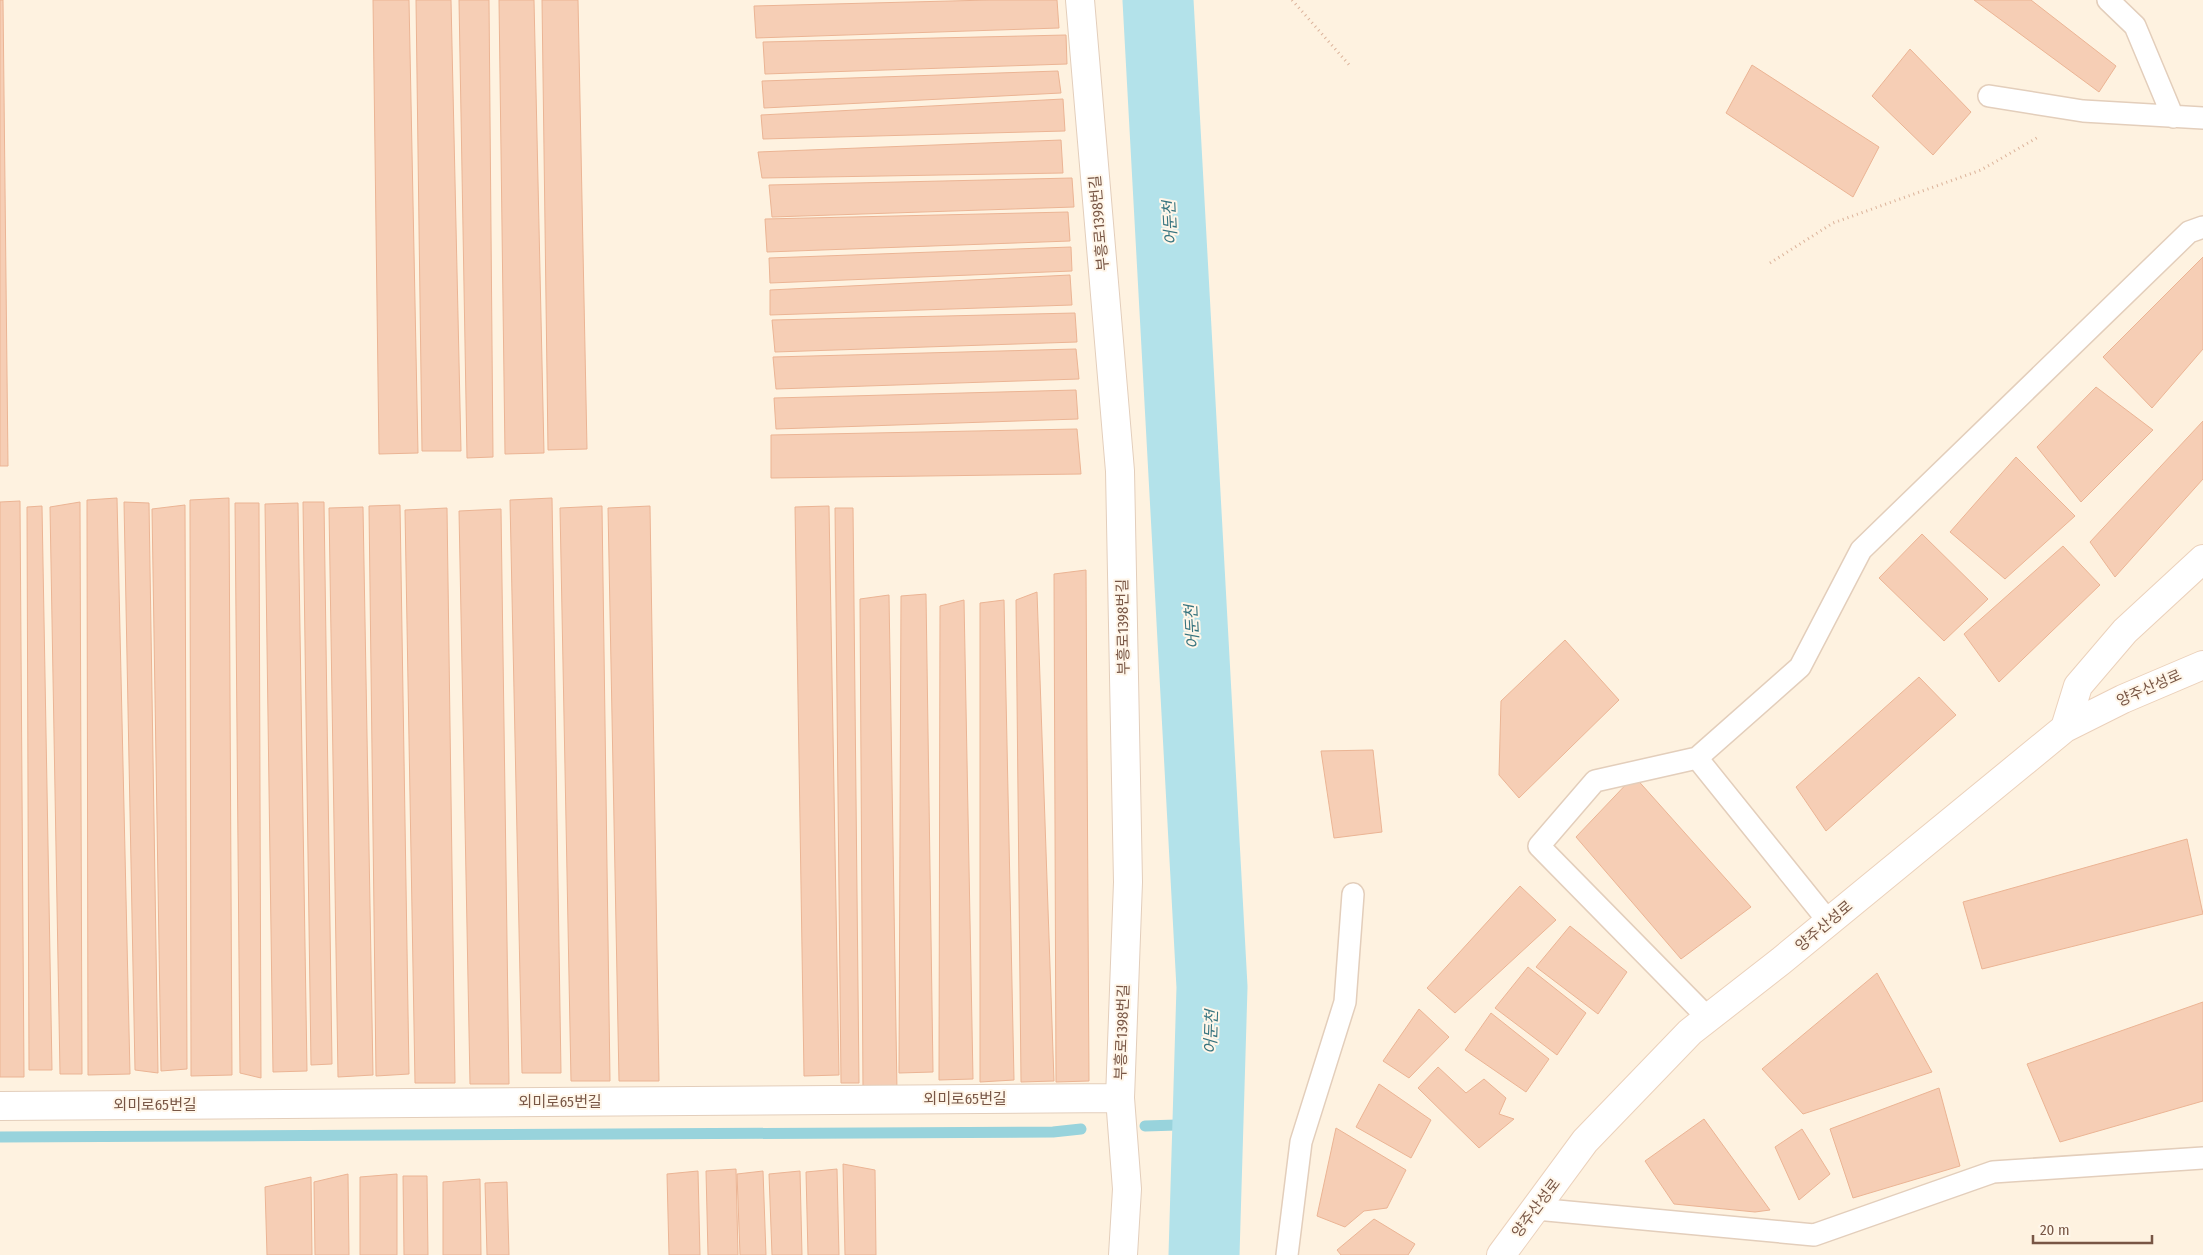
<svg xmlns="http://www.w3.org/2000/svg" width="2203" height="1255" font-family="'Fira Sans Condensed','Noto Sans KR',sans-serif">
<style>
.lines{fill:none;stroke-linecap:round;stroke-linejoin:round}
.stream{stroke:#98d3dc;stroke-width:11}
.river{stroke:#b3e2ea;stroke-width:71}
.building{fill:#f6ceb5;stroke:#ebb494}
.lane-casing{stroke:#e3cebb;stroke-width:24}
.street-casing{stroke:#e3cebb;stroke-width:30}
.secondary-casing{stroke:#ebd1bb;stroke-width:30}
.path{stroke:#dbb299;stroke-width:3;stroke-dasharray:1 4;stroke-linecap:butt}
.lane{stroke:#fff;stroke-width:21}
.street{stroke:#fff;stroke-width:28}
.secondary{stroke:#fff;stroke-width:28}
.labels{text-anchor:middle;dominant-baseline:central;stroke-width:4;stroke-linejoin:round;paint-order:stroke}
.street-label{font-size:15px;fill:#785645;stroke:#fff6e9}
.water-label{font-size:16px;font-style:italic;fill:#37747f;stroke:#fff6e9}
</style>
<rect width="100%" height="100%" fill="#fef2e0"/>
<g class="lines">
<!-- stream -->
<path class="stream" d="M1145 1126 1208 1124
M0 1137 1053 1132 1081 1129"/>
<!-- river -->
<path class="river" d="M1158 0 1212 987 1204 1255"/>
</g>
<!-- building -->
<path class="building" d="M0 0H3L8 466H0Z
M373 0H409L418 453 379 454Z
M416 0H451L461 451H422Z
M459 0H489L493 457 467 458Z
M499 0H534L544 453 505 454Z
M542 0H578L587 449 548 450Z
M989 0H1057L1059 28 756 38 754 6Z
M1974 0H2031L2116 66 2099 92Z
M1066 35 1067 64 765 74 763 42Z
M1910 49 1971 112 1933 155 1872 96Z
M1752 65 1879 147 1853 197 1726 113Z
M1058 71 1061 93 764 108 762 81Z
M1063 99 1065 131 763 139 761 115Z
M1061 140 1063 173 762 178 758 152Z
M1072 178 1074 207 772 217 769 185Z
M1068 212 1070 241 767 252 765 219Z
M1071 247 1072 271 770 283 769 258Z
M2203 257V349L2152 408 2103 357Z
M1070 275 1072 305 770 315V290Z
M1075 313 1077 342 775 352 772 320Z
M1076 349 1079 379 776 389 773 357Z
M2096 387 2153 430 2081 502 2037 447Z
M1076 390 1078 419 776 429 774 398Z
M2203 421V479L2115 577 2090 542Z
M1077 429 1081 474 771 478V435Z
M2016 457 2075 516 2005 579 1950 532Z
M117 498 130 1074 88 1075 87 500Z
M229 498 232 1075 191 1076 190 500Z
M552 498 561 1073H522L510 500Z
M20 501 24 1077H0V502Z
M80 502 82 1074H60L50 507Z
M124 502 149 503 158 1073 135 1070Z
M303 502H324L332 1064 311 1065Z
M235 503H259L261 1078 240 1073Z
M298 503 307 1071 273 1072 265 504Z
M185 505 187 1069 161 1071 152 509Z
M400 505 409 1074 376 1076 369 506Z
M42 506 52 1070H29L27 507Z
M602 506 610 1081H571L560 508Z
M650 506 659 1081H619L608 508Z
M829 506 839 1075 804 1076 795 507Z
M363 507 373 1075 338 1077 329 508Z
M447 508 455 1083H415L405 510Z
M835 508H853L859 1083H841Z
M501 509 509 1084H470L459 511Z
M1922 534 1988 599 1944 641 1879 578Z
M2063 546 2100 585 1999 682 1964 634Z
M1086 570 1089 1081 1056 1082 1054 574Z
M1037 592 1054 1081 1021 1082 1016 600Z
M926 594 933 1072 899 1073 901 596Z
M889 595 897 1091 863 1092 860 599Z
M964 600 973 1079 939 1080 940 606Z
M1004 600 1014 1080 980 1082V603Z
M1565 640 1619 700 1519 798 1499 775 1501 701Z
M1919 677 1956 715 1826 831 1796 787Z
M1373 750 1382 832 1334 838 1321 751Z
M1634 776 1751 907 1681 959 1576 837Z
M2187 839 2203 914 1982 969 1963 902Z
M1520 886 1556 920 1455 1013 1427 988Z
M1570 926 1627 972 1598 1014 1536 967Z
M1528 967 1586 1013 1557 1055 1495 1008Z
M1877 973 1932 1072 1803 1114 1762 1069Z
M2203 1002V1101L2060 1142 2027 1064Z
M1419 1009 1449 1037 1409 1078 1383 1061Z
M1491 1013 1549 1059 1526 1092 1465 1050Z
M1438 1067 1466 1093 1484 1079 1506 1098 1499 1114 1514 1119 1479 1148 1418 1088Z
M1379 1084 1431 1120 1411 1158 1356 1127Z
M1939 1088 1960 1166 1853 1198 1830 1129Z
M1704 1119 1770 1210 1755 1212 1674 1204 1645 1161Z
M1336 1128 1406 1170 1387 1208 1364 1211 1345 1227 1317 1216Z
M1802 1129 1830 1174 1799 1200 1775 1147Z
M843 1164 875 1170 876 1255H845Z
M736 1169 738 1255H708L706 1171Z
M837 1169 839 1255H808L806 1172Z
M698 1171 700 1255H669L667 1174Z
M763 1171 766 1255H740L737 1174Z
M800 1171 802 1255H772L769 1174Z
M348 1174 349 1255H315L314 1182Z
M397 1174V1255H360V1177Z
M403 1176H427L428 1255H404Z
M311 1177 312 1255H267L265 1187Z
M480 1179 481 1255H443V1182Z
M507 1182 509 1255H487L485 1183Z
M1374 1219 1415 1244 1408 1255H1341L1337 1250Z"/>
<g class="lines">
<!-- lane casing -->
<g class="lane-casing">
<path id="lane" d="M2108 0 2135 26 2173 117
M1989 96 2083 111 2203 118
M1697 758 1829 922
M1708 1018 1539 846 1595 781 1697 758 1800 667 1861 550 2189 232 2203 227
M1536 1209 1814 1235 1993 1172 2203 1158
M1287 1255 1301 1142 1345 1002 1353 894"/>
</g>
<!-- street casing -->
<g class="street-casing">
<path id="street" d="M1080 0 1120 471 1128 882 1120 1098 1127 1189 1123 1255
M0 1106 1120 1098"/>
</g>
<!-- secondary casing -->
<g class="secondary-casing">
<path id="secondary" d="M2065 728 2078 686 2125 631 2203 559
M1501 1255 1585 1141 1690 1032 1781 961 2065 728 2123 699 2203 665"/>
</g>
<!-- path -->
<path class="path" d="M1292 0 1351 67
M1770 263 1833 223 1981 170 2040 136"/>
<!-- lane -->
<use href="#lane" class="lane"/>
<!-- street -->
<use href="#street" class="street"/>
<!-- secondary -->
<use href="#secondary" class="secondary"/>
</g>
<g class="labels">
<!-- street labels -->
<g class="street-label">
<text transform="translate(1099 223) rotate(-95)">부흥로1398번길</text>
<text transform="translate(1123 627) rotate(-91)">부흥로1398번길</text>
<text transform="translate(2149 688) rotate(-24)">양주산성로</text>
<text transform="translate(1824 926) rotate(-40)">양주산성로</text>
<text transform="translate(1122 1032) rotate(-88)">부흥로1398번길</text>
<text x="965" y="1099">외미로65번길</text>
<text x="560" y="1102">외미로65번길</text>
<text x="155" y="1105">외미로65번길</text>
<text transform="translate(1536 1208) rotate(-53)">양주산성로</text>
</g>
<!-- water labels -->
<g class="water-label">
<text transform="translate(1170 223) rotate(-93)">어둔천</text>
<text transform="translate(1192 627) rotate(-93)">어둔천</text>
<text transform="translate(1211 1032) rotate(-88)">어둔천</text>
</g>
</g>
<!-- scale -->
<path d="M2033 1235v8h119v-8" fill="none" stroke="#785645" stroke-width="2.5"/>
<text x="2040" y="1235" font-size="15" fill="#785645" stroke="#fff6e9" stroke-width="4" paint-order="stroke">20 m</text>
</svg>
